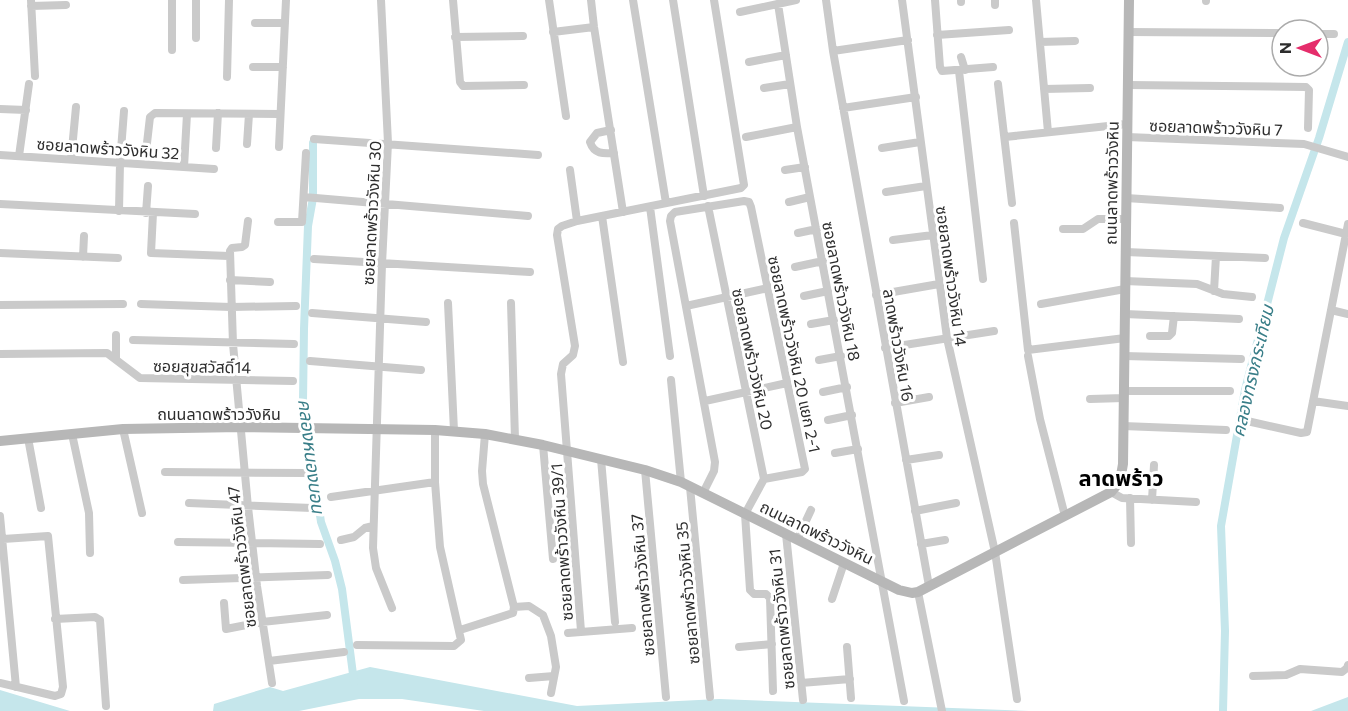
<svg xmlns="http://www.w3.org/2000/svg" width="1348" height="711" font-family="Commissioner,'Noto Sans Thai',sans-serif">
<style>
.water{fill:#c5e6eb}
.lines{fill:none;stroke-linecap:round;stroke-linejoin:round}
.canal{stroke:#c5e6eb;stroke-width:8}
.street{stroke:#cacaca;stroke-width:8}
.secondary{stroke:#b7b7b7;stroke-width:10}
.labels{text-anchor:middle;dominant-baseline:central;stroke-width:6;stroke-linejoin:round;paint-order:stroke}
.street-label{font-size:16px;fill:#2d2d2d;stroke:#fff}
.water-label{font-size:18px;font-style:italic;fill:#397e88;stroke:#fff}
.district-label{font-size:22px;font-weight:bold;fill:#000;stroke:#fff}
</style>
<rect width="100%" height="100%" fill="#fff"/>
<!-- water -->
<path class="water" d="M370 667 577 706 719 699 1029 711H484L402 699H359L299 711H213L214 704 270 687 283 691Z
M0 690 70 711H0Z
M1348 697V711H1311Z"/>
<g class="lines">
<!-- canal -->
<path class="canal" d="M313 143V198L308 226 304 329 303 401 321 522 335 561 342 589 354 682
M1223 711 1225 631 1221 526 1245 390 1284 238 1319 138 1348 42"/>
<!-- street -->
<path class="street" d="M31 0 35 76
M381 0 388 143 382 264 373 548 376 568 392 608
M453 0 460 82 463 86 524 85
M549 0 566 116
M591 0 594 27 623 212
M633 0 666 203
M673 0 704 196
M826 0 833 51 929 586
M902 0 947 338 995 552 1017 699
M935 0 940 67 942 71 993 67
M961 0V2
M995 0V5
M1036 0 1048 132
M1206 0V1
M778 4 797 127 904 701
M31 6 66 5
M740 12 796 0
M255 23H285
M553 32 594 27
M1128 32 1282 33
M1318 34H1334
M937 35 1009 30
M455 37 523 36
M196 38V0
M1040 42 1075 41
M172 50V0
M833 51 908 40
M961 57 965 70
M749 62 786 55
M253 67H283
M959 71 983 279
M227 77 229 0
M998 84 1012 203
M1128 85 1306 87 1309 90 1308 128
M764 88 790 84
M1044 89 1090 88
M843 108 916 97
M0 109 26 110
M611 130 597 133 590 142C594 154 603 154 614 153
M746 137 797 127
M1005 137 1127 124
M1127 137 1304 144 1348 157
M314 139 538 155
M147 143 150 117 155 113 279 114
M247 144 249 114
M279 147 286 0
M216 148 218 113
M882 148 920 142
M0 155 214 169
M19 156 29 84
M71 160 76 107
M184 167 187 114
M570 170 577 221
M785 170 805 167
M886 192 926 186
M304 197 528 216
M1126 198 1280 208
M789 202 810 197
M0 204 195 214
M708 206 764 479 745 514 750 590 754 594H766L770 598 773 691
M650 207 670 356
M119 211 120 163 124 111
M146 213 148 186
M153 213 151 253 229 256
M602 216 623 362
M248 221 245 245 242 247 232 248 230 251 233 344 248 507 257 586 272 683
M278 222H302L306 153
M1014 223 1028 350 1125 338
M1303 223 1346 234
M1063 229H1083L1098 219H1126
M798 233 817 229
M893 240 933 235
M1126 252 1265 258
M0 253 118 258
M83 257 84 236
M314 259 530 272
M795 267 823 261
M230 280 270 282
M1125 281 1197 284 1223 294 1252 297
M1214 291 1216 256
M876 295 939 284
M804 296 828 291
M448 303 454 431
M511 303 515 439
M141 304 231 307 296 306
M1041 304 1125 289
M0 305 123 304
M686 306 768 288
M1331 310 1348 314
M312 313 426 322
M1125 314 1239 319
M811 324 834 320
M116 335V359
M1150 336H1169L1172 333 1174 316
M133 340 294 344
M885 348 994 331
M0 354 107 353 140 378 293 381
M1028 356 1040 419 1065 516
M1124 356 1241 359
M819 360 841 356
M310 361 421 370
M671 380 681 482
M1124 391H1230
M823 392 847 387
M1090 399 1124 398
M705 401 787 383
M1313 401 1348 406
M895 403 929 397
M828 420 852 415
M1247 421 1301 433 1307 432 1348 224
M1123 426 1226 430
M123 429 142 513
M72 434 89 513 90 553
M28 438 41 508
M543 445 553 559
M835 453 858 449
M601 459 615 622
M906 460 939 455
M645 470 666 697
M165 472 307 473
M690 487 710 697
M1111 492 1122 498 1196 502
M703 493 714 471 715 462 670 221 671 216 675 212 744 201 749 202 751 207 805 469 802 472 764 479
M331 497 435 482
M1130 498 1131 543
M1152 500 1154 465
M189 503 312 508
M915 511 956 503
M0 516 16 687
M786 534 803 700
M341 540 354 537 365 528 373 526
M797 540 811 510
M178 542 320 544
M921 544 945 540
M183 580 328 575
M918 592 942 711
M832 599 844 563
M224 603 226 629 262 622 327 615
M514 607 529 606 543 615 551 636 556 667 551 693
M55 619 95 617 100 620 106 706
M460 630 513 613 514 607 483 484 482 471 485 434
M581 631 561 374 563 364 573 355 575 346 557 235 558 229 562 226 577 221 741 188 744 185 714 0
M568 633 632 628
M357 645 454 646 461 640 440 547 435 482V430
M739 647 772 644
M847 647 851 698
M269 661 344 652
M1253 676 1286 675 1300 669 1342 672 1347 668 1348 665
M529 678 554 676
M0 683 55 696 61 694 63 687 48 536 3 539
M801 683 850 679"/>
<!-- secondary -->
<path class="secondary" d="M0 441 123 429 241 427 435 430 485 434 543 445 645 470 681 482 899 590 912 593 918 592 1111 492 1120 481 1123 464 1129 0"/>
</g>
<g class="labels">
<!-- street labels -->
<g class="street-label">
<text transform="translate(1216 127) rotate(2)">ซอยลาดพร้าววังหิน 7</text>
<text transform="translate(108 148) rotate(4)">ซอยลาดพร้าววังหิน 32</text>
<text transform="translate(1111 183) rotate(-89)">ถนนลาดพร้าววังหิน</text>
<text transform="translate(371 213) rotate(-87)">ซอยลาดพร้าววังหิน 30</text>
<text transform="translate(952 276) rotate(82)">ซอยลาดพร้าววังหิน 14</text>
<text transform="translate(842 291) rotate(79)">ซอยลาดพร้าววังหิน 18</text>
<text transform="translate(899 345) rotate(80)">ลาดพร้าววังหิน 16</text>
<text transform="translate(795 354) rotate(78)">ซอยลาดพร้าววังหิน 20 แยก 2-1</text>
<text transform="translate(753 359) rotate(78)">ซอยลาดพร้าววังหิน 20</text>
<text transform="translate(202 366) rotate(1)">ซอยสุขสวัสดิ์14</text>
<text x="219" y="413">ถนนลาดพร้าววังหิน</text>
<text transform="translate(817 532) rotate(26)">ถนนลาดพร้าววังหิน</text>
<text transform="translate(561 542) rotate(-94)">ซอยลาดพร้าววังหิน 39/1</text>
<text transform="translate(241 557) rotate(-97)">ซอยลาดพร้าววังหิน 47</text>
<text transform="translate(642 585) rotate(-95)">ซอยลาดพร้าววังหิน 37</text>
<text transform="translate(687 593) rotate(-95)">ซอยลาดพร้าววังหิน 35</text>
<text transform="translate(781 619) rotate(-96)">ซอยลาดพร้าววังหิน 31</text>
</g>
<!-- water labels -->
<g class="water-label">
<text transform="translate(1252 371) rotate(-77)">คลองทรงกระเทียม</text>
<text transform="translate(312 456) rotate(83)">คลองหนองบอน</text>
</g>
<!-- district labels -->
<g class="district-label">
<text x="1121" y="477">ลาดพร้าว</text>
</g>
</g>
<!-- north arrow -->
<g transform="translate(1300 48) rotate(270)"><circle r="28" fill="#ffffff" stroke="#ababab" stroke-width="1.5"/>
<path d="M0-4.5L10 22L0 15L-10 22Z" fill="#e52d6b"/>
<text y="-9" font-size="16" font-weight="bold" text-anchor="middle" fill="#2d2d2d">N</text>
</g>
</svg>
